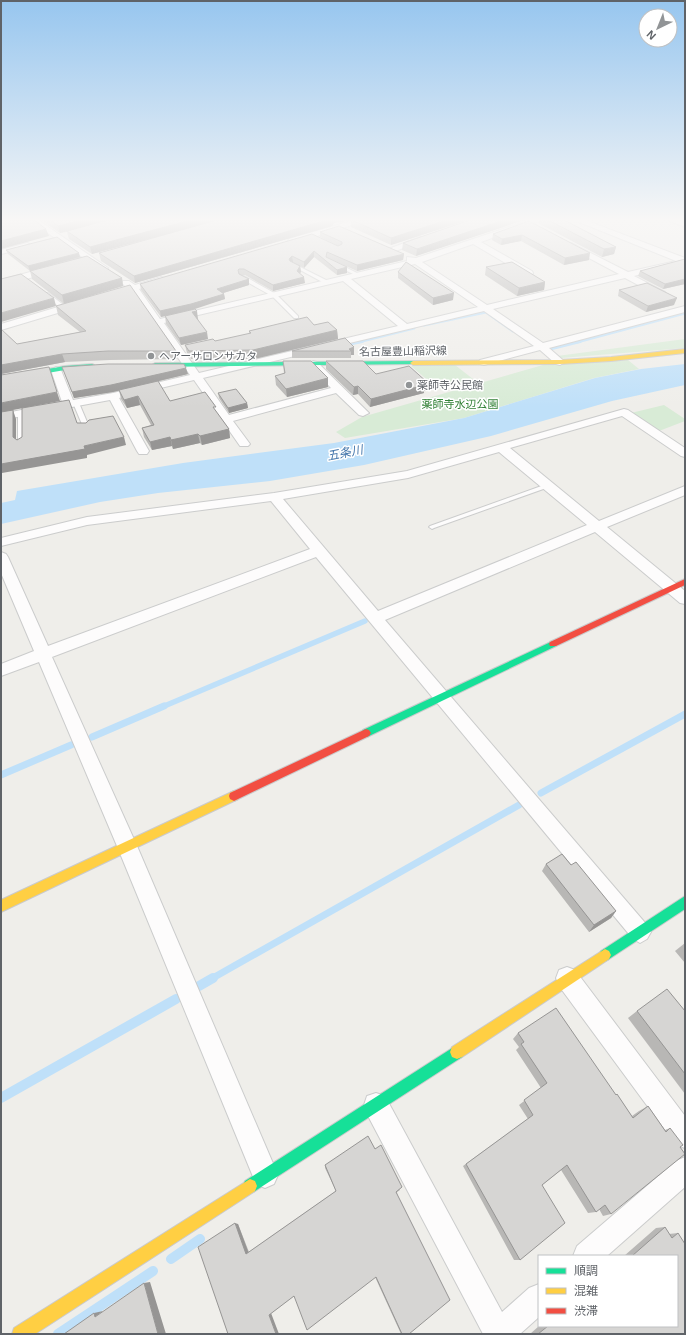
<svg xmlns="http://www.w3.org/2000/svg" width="686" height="1335" font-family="Arial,'Noto Sans JP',sans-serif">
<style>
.green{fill:#d8ebd6}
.water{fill:#bfe0f9}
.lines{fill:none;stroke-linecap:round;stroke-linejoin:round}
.stream-far4{stroke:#bfe0f9;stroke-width:3}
.stream-far3{stroke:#bfe0f9;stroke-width:4}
.stream-far2{stroke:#bfe0f9;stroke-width:5.5}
.stream-far1{stroke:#bfe0f9;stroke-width:7}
.stream{stroke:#bfe0f9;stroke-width:10}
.lane-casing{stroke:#cbcccc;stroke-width:2}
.street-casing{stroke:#cbcccc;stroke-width:2}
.fast-casing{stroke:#cacacb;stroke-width:2}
.slow-casing{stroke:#cacacb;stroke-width:2}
.jam-casing{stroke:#cacacb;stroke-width:2}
.lane{fill:#fdfcfc;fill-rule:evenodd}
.street{fill:#fdfcfc;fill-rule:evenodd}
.fast{fill:#16e098;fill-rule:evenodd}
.slow{fill:#ffcf43;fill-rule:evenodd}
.jam{fill:#f24e42;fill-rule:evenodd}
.wall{fill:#b8b7b5}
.shaded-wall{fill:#969594}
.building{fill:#d6d5d3;stroke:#969594}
.poi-dot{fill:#919496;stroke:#fff;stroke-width:1.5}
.labels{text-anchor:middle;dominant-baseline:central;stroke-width:3;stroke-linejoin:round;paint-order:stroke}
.far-street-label{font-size:11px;fill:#5f6368;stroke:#fff}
.far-poi-label{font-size:11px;fill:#5f6368;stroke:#fff;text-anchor:start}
.far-park-label{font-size:11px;fill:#348238;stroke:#fff}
.far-water-label{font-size:12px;font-style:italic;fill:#4174aa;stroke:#fff}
</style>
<rect width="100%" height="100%" fill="#efeeea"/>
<!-- green -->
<path class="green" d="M685 339V348L561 358 557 356Z
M628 360 639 369 594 378 464 418 345 438 336 432 362 417 543 365Z
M455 365 473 379 438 389 411 366Z
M664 405 685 419V421L659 431 631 413Z"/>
<!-- water -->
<path class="water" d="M685 364V385L612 401 491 436 364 465 270 481 158 493 100 502 1 524V503L15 500 17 491 183 463 334 443 464 418 595 378 641 369Z"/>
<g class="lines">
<!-- stream-far4 -->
<path class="stream-far4" d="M424 325 486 312 513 331
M358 342 414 328
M577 342 685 313"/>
<!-- stream-far3 -->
<path class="stream-far3" d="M343 345 362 341
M552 348 580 341"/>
<!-- stream-far2 -->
<path class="stream-far2" d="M162 707 365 621"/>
<!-- stream-far1 -->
<path class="stream-far1" d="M92 737 164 706
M1 775 71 745
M541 793 685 714
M211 979 519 805"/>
<!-- stream -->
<path class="stream" d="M199 986 213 978
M1 1098 176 999
M171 1259 200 1239
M58 1334 153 1271"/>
<!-- lane casing -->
<g class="lane-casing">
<path id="lane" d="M292 263 330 282V283L326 284 291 265Z
M337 264H339L361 275 357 276 337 266Z
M240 276H244L276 294 298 316V318H294L272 296 240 278Z
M44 293H48L66 307V309H62L44 295Z
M76 401 79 403 90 429 89 430 84 429 73 403Z
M21 412 24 414V446L21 448 18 446V414Z
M547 484 550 486 549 487 434 528 432 529 429 527 430 526Z"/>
</g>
<!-- street casing -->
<g class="street-casing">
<path id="street" d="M29 220H38L108 268 107 270H101Z
M355 220H368L295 243H289L288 241 289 239Z
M530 220H542L481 242 532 271 533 273 532 275H526L473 244 422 262 487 305 619 274 568 247V243H571L628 272 676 261 574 220H585L685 258V263L634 276 665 292 666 294 665 296H659L625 278 493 309 543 343 685 306V312L549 348 565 362 560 365 556 364 540 350 484 365 480 364 479 362 480 360 534 346 484 311 203 378 229 415 331 388 308 364 313 361 317 362 369 413 363 416 359 415 336 393 233 421 250 444 248 446H240L194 380 119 398 149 451 147 454H139L137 451 110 400 1 420V414L62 402 51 370 56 367 61 370 73 400 113 393 190 375 132 292 112 298 109 297 108 295 109 293 127 288 122 283 123 281H129L135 285 161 277 164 278 165 280 164 282 139 289 160 319 407 261V257L416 258ZM415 264 478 307 407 324 351 279ZM343 281 398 326 199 373 164 323Z
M667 220H679L685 222V227Z
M420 237H426L427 239 393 252H387L386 250Z
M27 243 31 245 30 247 1 254V250Z
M52 266 56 269 55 271 1 286V280Z
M78 301 83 304 81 306 1 330V324Z
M624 409 628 410 685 448V457L681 456 622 416 510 448 599 521 685 486V495L607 527 685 591V604L680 603 595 532 385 620 647 925 651 932 647 939 640 943 633 939 316 557 52 657 137 846 278 1175 274 1184 265 1188 256 1184 117 846 39 662 1 676V664L34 651 1 573V552L6 554 8 557 48 646 310 549 271 501 87 525 1 546V538L87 517 274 493 407 471ZM499 452 587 525 378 611 283 499 408 478Z
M567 967 575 970 685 1116V1148L676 1145 559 986 556 978 559 970Z
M376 1093 385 1096 502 1312 529 1288 539 1284V1317L520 1334H483L367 1114 364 1105 367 1096Z
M685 1157V1187L607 1256H573L577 1246 676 1161Z"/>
</g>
<!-- fast casing -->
<g class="fast-casing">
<path id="fast" d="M413 361 416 363 415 364 155 367 152 365 155 363Z
M92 364 94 365V367L65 370 1 381V377L65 366Z
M553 641 556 642 557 644 556 646 369 736 366 737 363 736 361 733 363 730Z
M685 896V909L609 959 605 961 601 959 599 955 601 951Z
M457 1045 462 1047 464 1052 462 1057 255 1191 250 1193 245 1191 243 1186 245 1181Z"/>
</g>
<!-- slow casing -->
<g class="slow-casing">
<path id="slow" d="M685 349V353L611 361 560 364 413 365 410 363 413 361 560 360 611 357Z
M234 791 238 793 239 796 238 799 1 912V900Z
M605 949 609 951 611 955 609 959 462 1057 457 1059 452 1057 450 1052 452 1047Z
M250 1179 255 1181 257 1186 255 1191 35 1334H12L14 1328Z"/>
</g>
<!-- jam casing -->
<g class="jam-casing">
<path id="jam" d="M685 579V585L556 646H550L549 644 550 642Z
M366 729 369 730 371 733 369 736 238 799 234 801 230 799 229 796 230 793Z"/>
</g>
<!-- lane -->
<use href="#lane" class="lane"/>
<!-- street -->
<use href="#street" class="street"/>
<!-- fast -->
<use href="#fast" class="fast"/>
<!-- slow -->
<use href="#slow" class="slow"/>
<!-- jam -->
<use href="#jam" class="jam"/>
</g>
<!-- wall -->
<path class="wall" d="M41 220H351L334 223 332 226 135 283 101 261 99 253 168 234 92 254 69 239 67 232 60 233Z
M351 220H468L391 245 351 227Z
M470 220H524L416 256 402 250 403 243Z
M539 220H564L616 247 614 254 602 257 538 223Z
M529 221 589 260 564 265 521 241 501 245 492 240 493 234Z
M320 232 404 254 403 260 357 271 330 259 347 273 337 275 314 257 304 268 292 262 300 266 301 272 300 273 305 283 273 291 245 275H240L249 285 223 293 224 294 225 299 161 317 141 290 140 284 336 245 320 237Z
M6 250 80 257 122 278 123 286 64 304 32 279 30 271 8 254Z
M685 259V284L663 289 638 276 640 271Z
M486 267 545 282 544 290 517 296 485 275Z
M398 272 453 300 433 305 398 278Z
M619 290 674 305 646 312 618 296Z
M56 306 176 351 177 359 110 360 65 362 1 374V329L17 344 80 332 58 315Z
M165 316 198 319 208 339 181 345 166 324Z
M314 325 337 330 338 339 254 359H191L187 353 185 345 215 341 249 334V331Z
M354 347V355H351V358H292V351Z
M283 361 328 378V387L287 397 276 385 275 376 284 374Z
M326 361 376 374 428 383 427 391H424V393L370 407 358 394 353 395 326 369Z
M62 367 188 374 113 392 74 398Z
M119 390 170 401 216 412 229 429 230 438 202 445 200 443 173 449 172 446 152 450 144 437 142 428 151 425 140 405 127 408 121 399Z
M218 393 247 403 248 408 229 413 219 398Z
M546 864 571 865 616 911 611 918 589 932 542 871Z
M685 943V963L675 951Z
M637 1011H685V1094L628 1018Z
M518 1033 616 1095 632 1116 639 1111 648 1106 665 1130 670 1128 611 1214 603 1216 599 1209 596 1212 588 1213 561 1170 542 1185 520 1260H514L463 1166 528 1119 519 1105 541 1088 516 1050 519 1047 513 1039Z
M375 1149 400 1190 397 1192 409 1334H401L375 1277 294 1296 271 1313 228 1334 238 1224 249 1252 336 1191 325 1168V1165Z
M665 1227 669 1234 678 1233 685 1334H530L539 1326H677V1256H624L656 1228Z"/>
<!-- shaded-wall -->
<path class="shaded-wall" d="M81 220H110L60 233 58 226Z
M191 220H218L92 254 90 247Z
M327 220H351L334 223 332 226 135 283 134 276Z
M447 220H468L391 245V238Z
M504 220H524L416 256 417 249Z
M46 229 49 236 1 249V241Z
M522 235 521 241 501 245 502 239Z
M616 247 614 254 602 257 604 249Z
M314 251V257L304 268V262Z
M79 253 80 257 30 271 28 266Z
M590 253 589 260 564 265 565 258Z
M404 254 403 260 357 271V265Z
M292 256 293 262 290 264 289 259Z
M300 266 301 272 297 276V271Z
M347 267V273L337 275V270Z
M304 277 305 283 273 291V285Z
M122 278 123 286 64 304 62 295Z
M249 279V285L217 295V289Z
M685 279V284L663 289 665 284Z
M545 282 544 290 517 296 519 288Z
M454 293 453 300 433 305V298Z
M224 294 225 299 192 310 161 317 160 311Z
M54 298 56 306 1 322V313Z
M677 298 674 305 646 312 648 306Z
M197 311 198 319 193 320 192 312Z
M337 330 338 339 254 359 253 350Z
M207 332 208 339 181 345 179 338Z
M354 347V355H351V351L349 349Z
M62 354 65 362 1 374V365Z
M186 368 188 374 113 392 74 398 72 392Z
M328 378V387L287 397 286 389Z
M428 383 427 391H424V393L370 407 371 399Z
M358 386V394L353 395 354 387Z
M57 392 60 401 13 410 16 419V446L1 413V403Z
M138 396 140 405 127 408 124 400Z
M247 403 248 408 229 413 228 408Z
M229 429 230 438 202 445 200 436Z
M198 434 200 443 173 449 171 440Z
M124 437 126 445 87 455V458L2 473 1 470V464L84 446Z
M170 437 172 446 152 450 150 442Z
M616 911 611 918 589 932 594 925Z
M235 1223 238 1224 249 1254H246Z
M150 1282 166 1334H158L144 1283Z
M103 1311 95 1317 94 1313Z
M271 1313 279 1334H276L269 1315Z"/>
<!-- building -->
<path class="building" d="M1 220H34L46 229 1 241Z
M50 220H81L58 226Z
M108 220H191L90 247 67 231Z
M217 220H327L134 276 99 253Z
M352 220H447L391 238Z
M470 220H504L417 249 403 243Z
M548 220H564L616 247 604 249Z
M529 221 590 253 565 258 522 235 502 239 493 234Z
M339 226 404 254 357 265 327 252 326 257 347 267 337 270 314 251 304 262 292 256 289 259 290 261 300 266 297 271 304 277 273 285 244 269H239L238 270 239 274 249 279 217 289 224 294 191 304 160 311 140 284 312 234 338 246 342 244V242L320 232Z
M57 237 79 253 28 266 6 250Z
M87 256 122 278 62 295 30 271Z
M685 259V279L665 284 640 271Z
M406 262 454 293 433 298 398 272Z
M512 262 545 282 519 288 486 267Z
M21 274 54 298 1 313V279Z
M647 283 677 298 648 306 619 290Z
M130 285 176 351H108L62 354 1 365V329L17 344 86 331 56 306Z
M195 309 197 311 192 312 207 332 179 338 165 316Z
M307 317 314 325 328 322 337 330 253 350 189 351 185 345 213 339 215 341 251 333 249 331Z
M345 338 354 347 349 349 351 351H292Z
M283 361H311L328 378 286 389 275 376 285 373Z
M326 361H363L376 374 409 366 428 383 423 384 425 385 371 399 358 386 354 387Z
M108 364H184L186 368 111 385 72 392 62 367Z
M49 367 57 392 1 403V375Z
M158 381 170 401 205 392 216 407H213L229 429 200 436 198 434 171 440 170 437 150 442 142 428 154 425 138 396 124 400 119 390Z
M236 389 247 403 228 408 218 393Z
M69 400 77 423H86L89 420 113 416 124 437 84 446 85 449 1 464V412L13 410V437L17 440 22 437V408Z
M562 854 571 865 576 862 616 911 594 925 546 864Z
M667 989 685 1011V1074L637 1011Z
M556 1008 616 1095 617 1094 633 1118 648 1106 666 1132 670 1128 683 1145 680 1147 685 1154 611 1214 605 1205 596 1212 567 1165 542 1185 565 1223 520 1260 466 1164 533 1115 524 1100 547 1083 521 1044 524 1042 518 1033Z
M368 1136 375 1149 381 1145 402 1187 396 1192 450 1300 409 1334H402L376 1277 307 1330 294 1296 269 1315 276 1334H228L198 1247 235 1223 246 1254 336 1191 325 1165Z
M665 1227 672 1238 678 1233 685 1244V1334H538L548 1326H677V1256H632Z
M144 1283 158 1334H64L94 1313 95 1317Z"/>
<!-- sky -->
<linearGradient id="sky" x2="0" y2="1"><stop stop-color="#97c6ef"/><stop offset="0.54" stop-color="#f8f7f6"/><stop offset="1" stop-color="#f8f7f6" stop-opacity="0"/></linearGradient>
<rect width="686" height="407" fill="url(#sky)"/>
<!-- markers -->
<g class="poi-dot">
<circle cx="151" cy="356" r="4"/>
<circle cx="409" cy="385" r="4"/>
</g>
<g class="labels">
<!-- far-street labels -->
<g class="far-street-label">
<text transform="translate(403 351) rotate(-1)">名古屋豊山稲沢線</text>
</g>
<!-- far-poi labels -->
<g class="far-poi-label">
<text x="159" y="356">ヘアーサロンサカタ</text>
<text x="417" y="385">薬師寺公民館</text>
</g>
<!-- far-park labels -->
<g class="far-park-label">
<text x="460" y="404">薬師寺水辺公園</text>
</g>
<!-- far-water labels -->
<g class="far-water-label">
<text transform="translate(345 453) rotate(-11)">五条川</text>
</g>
</g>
<!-- border -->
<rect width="686" height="1335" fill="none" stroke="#5f6368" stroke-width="4"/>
<!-- legend -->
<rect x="538" y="1255" width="140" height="72" fill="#ffffff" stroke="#bfc1c3"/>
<rect x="546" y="1268" width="20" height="6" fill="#16e098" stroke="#bfc1c3"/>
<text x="574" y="1275" font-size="12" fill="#5f6368">順調</text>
<rect x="546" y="1288" width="20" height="6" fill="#ffcf43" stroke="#bfc1c3"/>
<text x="574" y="1295" font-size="12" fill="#5f6368">混雑</text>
<rect x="546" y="1308" width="20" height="6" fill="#f24e42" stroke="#bfc1c3"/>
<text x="574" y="1315" font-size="12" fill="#5f6368">渋滞</text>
<!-- north arrow -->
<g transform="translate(658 28) rotate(223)"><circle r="19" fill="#ffffff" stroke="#bfc1c3"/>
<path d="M0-3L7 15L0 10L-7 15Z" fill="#919496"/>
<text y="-6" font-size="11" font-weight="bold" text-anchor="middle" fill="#5f6368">N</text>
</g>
</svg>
